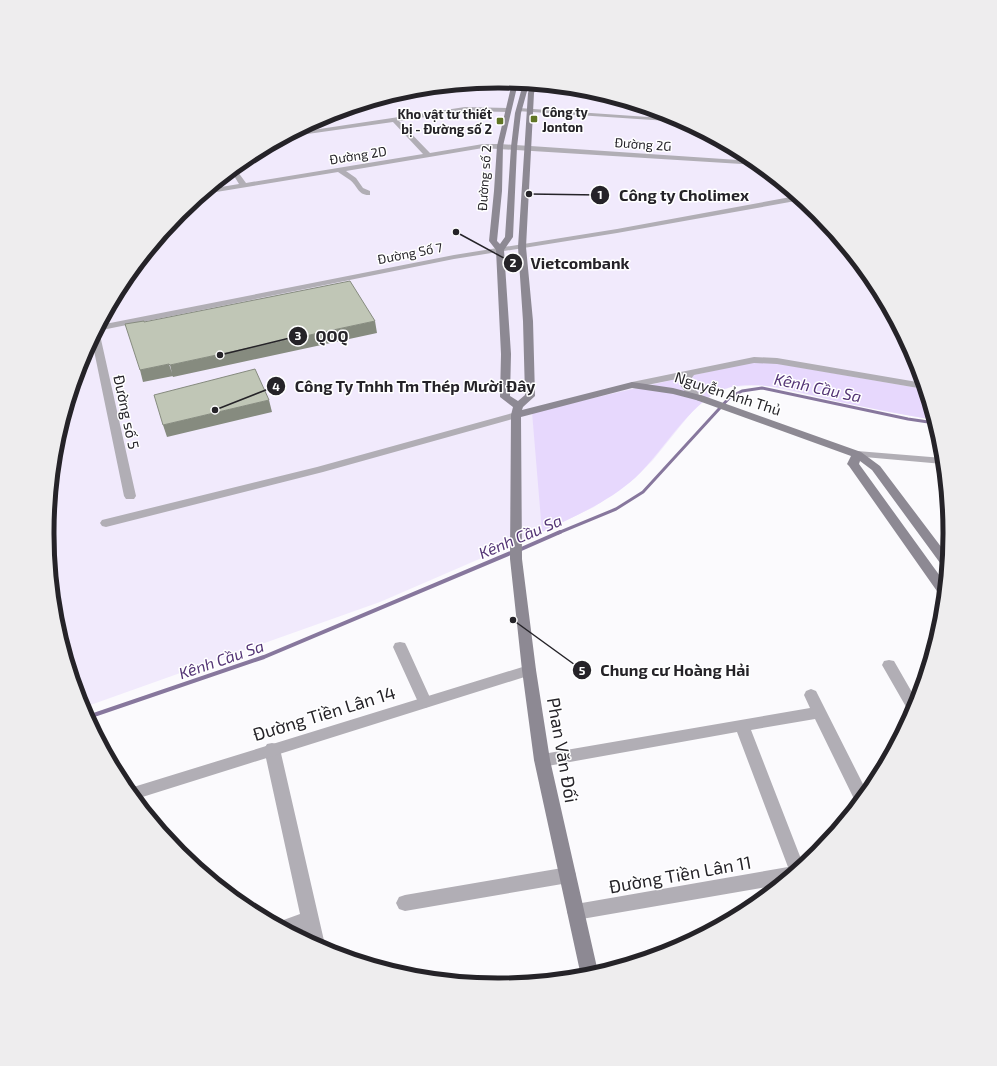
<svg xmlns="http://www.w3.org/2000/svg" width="997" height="1066" font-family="'Exo 2',sans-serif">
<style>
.built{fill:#f1eafc}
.green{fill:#e7d8fd}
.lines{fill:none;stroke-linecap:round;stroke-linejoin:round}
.stream-far1{stroke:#87779d;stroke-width:3}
.stream{stroke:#87779d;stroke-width:4}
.minor{fill:#b1aeb5;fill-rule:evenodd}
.tertiary{fill:#b1aeb5;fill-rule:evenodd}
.secondary{fill:#8d8993;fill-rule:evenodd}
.shaded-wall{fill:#868b7f}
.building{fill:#c0c6b6;stroke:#868b7f}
.poi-dot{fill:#607525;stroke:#fff;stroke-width:1.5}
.labels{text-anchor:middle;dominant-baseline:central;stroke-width:3;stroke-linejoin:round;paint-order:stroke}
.far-poi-label{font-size:13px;font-weight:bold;fill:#252328;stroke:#fff;text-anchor:start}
.far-street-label{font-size:13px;fill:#252328;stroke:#fff}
.street-label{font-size:15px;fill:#252328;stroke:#fff}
.water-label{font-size:16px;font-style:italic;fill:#543576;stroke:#fff}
.near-street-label{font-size:18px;fill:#252328;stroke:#fff}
.rim{fill:none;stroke:#252328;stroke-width:5}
.leader{fill:none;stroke:#252328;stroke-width:1.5}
.callout-dot{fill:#252328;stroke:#fff;stroke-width:1.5}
.mark-label{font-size:12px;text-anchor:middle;font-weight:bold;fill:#fff}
.callout-label{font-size:16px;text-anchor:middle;font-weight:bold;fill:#252328;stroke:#fff;stroke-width:3;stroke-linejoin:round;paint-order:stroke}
</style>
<rect width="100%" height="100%" fill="#fbfafd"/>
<!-- built -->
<path class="built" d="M499 82 587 90 671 116 750 158 818 214 874 282 916 360 934 420 845 403 763 385 731 387 714 394 695 408 653 460 635 478 594 507 542 532 380 602 82 708 56 621 47 533 56 445 81 360 123 282 179 214 248 157 326 116 411 90Z"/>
<!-- green -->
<path class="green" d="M747 363H774L924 389 934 420C904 415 874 409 845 403 810 396 766 379 731 387 695 394 663 452 636 477 609 502 575 516 542 532L532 412Z"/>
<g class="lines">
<!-- stream-far1 -->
<path class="stream-far1" d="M558 533 616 509 643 492 730 397 742 391 762 388 908 419 935 423"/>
<!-- stream -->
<path class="stream" d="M519 550 560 532
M88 717 264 657 513 552"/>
<!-- minor -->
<path class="minor" d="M465 107 508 108 511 110 508 112 465 111 399 121 430 153 483 144H500L753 161 758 165 483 148 346 171 356 178 363 188 370 191V195C358 196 357 185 350 180 346 177 342 175 338 172L204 194 209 189 239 184 231 171 235 168 246 183 423 154 393 122 286 137 293 133Z
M519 108 677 119 683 122 517 111V109Z
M96 333 100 335 136 496 134 499H126L124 496 92 341Z
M754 357 777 358 923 383 924 389 777 364 754 363 694 375 691 379 690 385 705 398 700 401C691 399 685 392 680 385L682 378 632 388 627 385 632 382Z
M516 412 520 413 521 415 520 417 323 472 106 527 102 526 100 523 102 520 106 519 317 467Z
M857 451 943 458V464L853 456 852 454Z
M400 642 405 643 407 647 432 702 430 706 425 708 420 706 418 702 393 647 395 643Z
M889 660 894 661 917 701 912 713 909 712 882 665 884 661Z
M811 689 816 691 867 792 858 803H856L815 719 751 730 803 864 778 885 576 920 570 918 567 912 570 906 576 904 788 867 737 732 542 767 537 765 534 760 537 755 810 708 804 695 806 691Z
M272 743 277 744 280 749 325 945 323 949 306 940 304 930 294 933 277 924 278 922 300 914 264 749 267 744Z
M568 867 574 869 576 875 574 881 568 883 405 911 399 909 396 903 399 897 405 895Z"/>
<!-- tertiary -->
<path class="tertiary" d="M796 196 801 200 617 233 454 259 97 331 100 325 454 255 617 229Z
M529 665 534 666 536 670 534 674 136 799 127 789Z"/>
<!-- secondary -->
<path class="secondary" d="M512 83H518L503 146 502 191 497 241 500 244 505 237 511 147 515 113 523 84H529L521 113 517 147 513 237 504 250 511 354 510 396 518 401 525 395 523 321 518 247 528 93 531 85H537L534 93 526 247 533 321 535 396 523 407 522 410 632 382 673 388 704 396 861 452 880 466 948 556 947 568 943 567 872 470 860 461 859 464 945 583 944 596 939 594 849 466 847 464 851 456 696 400 673 394 632 388 521 417 522 559 536 670 550 760 598 972 581 976 534 760 522 670 510 559 511 415 513 407 500 397 501 354 496 250 489 241 494 191 497 146Z"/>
</g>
<!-- shaded-wall -->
<path class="shaded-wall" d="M375 321 377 333 173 377 170 365Z
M169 364 173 376 143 382 140 370Z
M269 400 272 412 167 437 163 425Z"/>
<!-- building -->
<path class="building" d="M350 281 375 321 170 365 169 364 140 370 125 324 144 321V322Z
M255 369 269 400 163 425 154 395Z"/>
<!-- markers -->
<g class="poi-dot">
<rect x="530" y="115" width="8" height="8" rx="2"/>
<rect x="496" y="117" width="8" height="8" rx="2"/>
</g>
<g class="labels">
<!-- far-poi labels -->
<g class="far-poi-label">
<text x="542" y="112">Công ty<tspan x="542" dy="15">Jonton</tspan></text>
<text x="492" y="114" text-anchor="end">Kho vật tư thiết<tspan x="492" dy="15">bị - Đường số 2</tspan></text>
</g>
<!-- far-street labels -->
<g class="far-street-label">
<text transform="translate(643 144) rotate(4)">Đường 2G</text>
<text transform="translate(358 155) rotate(-9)">Đường 2D</text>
<text transform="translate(484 178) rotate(-86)">Đường số 2</text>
<text transform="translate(410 253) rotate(-11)">Đường Số 7</text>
</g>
<!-- street labels -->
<g class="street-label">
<text transform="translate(728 393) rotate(18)">Nguyễn Ảnh Thủ</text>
<text transform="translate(127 412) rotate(78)">Đường số 5</text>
</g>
<!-- water labels -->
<g class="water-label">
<text transform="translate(818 387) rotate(12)">Kênh Cầu Sa</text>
<text transform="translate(520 536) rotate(-23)">Kênh Cầu Sa</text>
<text transform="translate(221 659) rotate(-19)">Kênh Cầu Sa</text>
</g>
<!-- near-street labels -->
<g class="near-street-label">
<text transform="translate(324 713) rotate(-17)">Đường Tiền Lân 14</text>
<text transform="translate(563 750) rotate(80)">Phan Văn Đối</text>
<text transform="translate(680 874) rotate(-10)">Đường Tiền Lân 11</text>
</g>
</g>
<!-- crop -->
<path d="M0 0H997V1066H0ZM498 88H499A444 444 0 0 1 943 532V534A444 444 0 0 1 499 978H498A444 444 0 0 1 54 534V532A444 444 0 0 1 498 88Z" fill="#eeedee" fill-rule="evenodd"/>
<path class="rim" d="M498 88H499A444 444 0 0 1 943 532V534A444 444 0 0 1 499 978H498A444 444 0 0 1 54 534V532A444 444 0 0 1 498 88Z"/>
<!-- callouts -->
<path class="leader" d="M529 194L600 195M456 232L513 263M220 355L298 336M215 410L276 386M513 620L582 670"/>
<g class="callout-dot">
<circle cx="529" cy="194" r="4"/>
<circle cx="456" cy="232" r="4"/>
<circle cx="220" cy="355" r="4"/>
<circle cx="215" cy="410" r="4"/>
<circle cx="513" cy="620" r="4"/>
<circle cx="600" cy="195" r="10"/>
<circle cx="513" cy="263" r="10"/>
<circle cx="298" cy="336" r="10"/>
<circle cx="276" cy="386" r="10"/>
<circle cx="582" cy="670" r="10"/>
</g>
<g class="mark-label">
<text x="600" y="199">1</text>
<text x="513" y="267">2</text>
<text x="298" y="340">3</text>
<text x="276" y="391">4</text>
<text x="582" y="675">5</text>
</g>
<g class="callout-label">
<text x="684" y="201">Công ty Cholimex</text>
<text x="580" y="269">Vietcombank</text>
<text x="332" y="342">QOQ</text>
<text x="415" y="392">Công Ty Tnhh Tm Thép Mười Đây</text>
<text x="675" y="676">Chung cư Hoàng Hải</text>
</g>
</svg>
